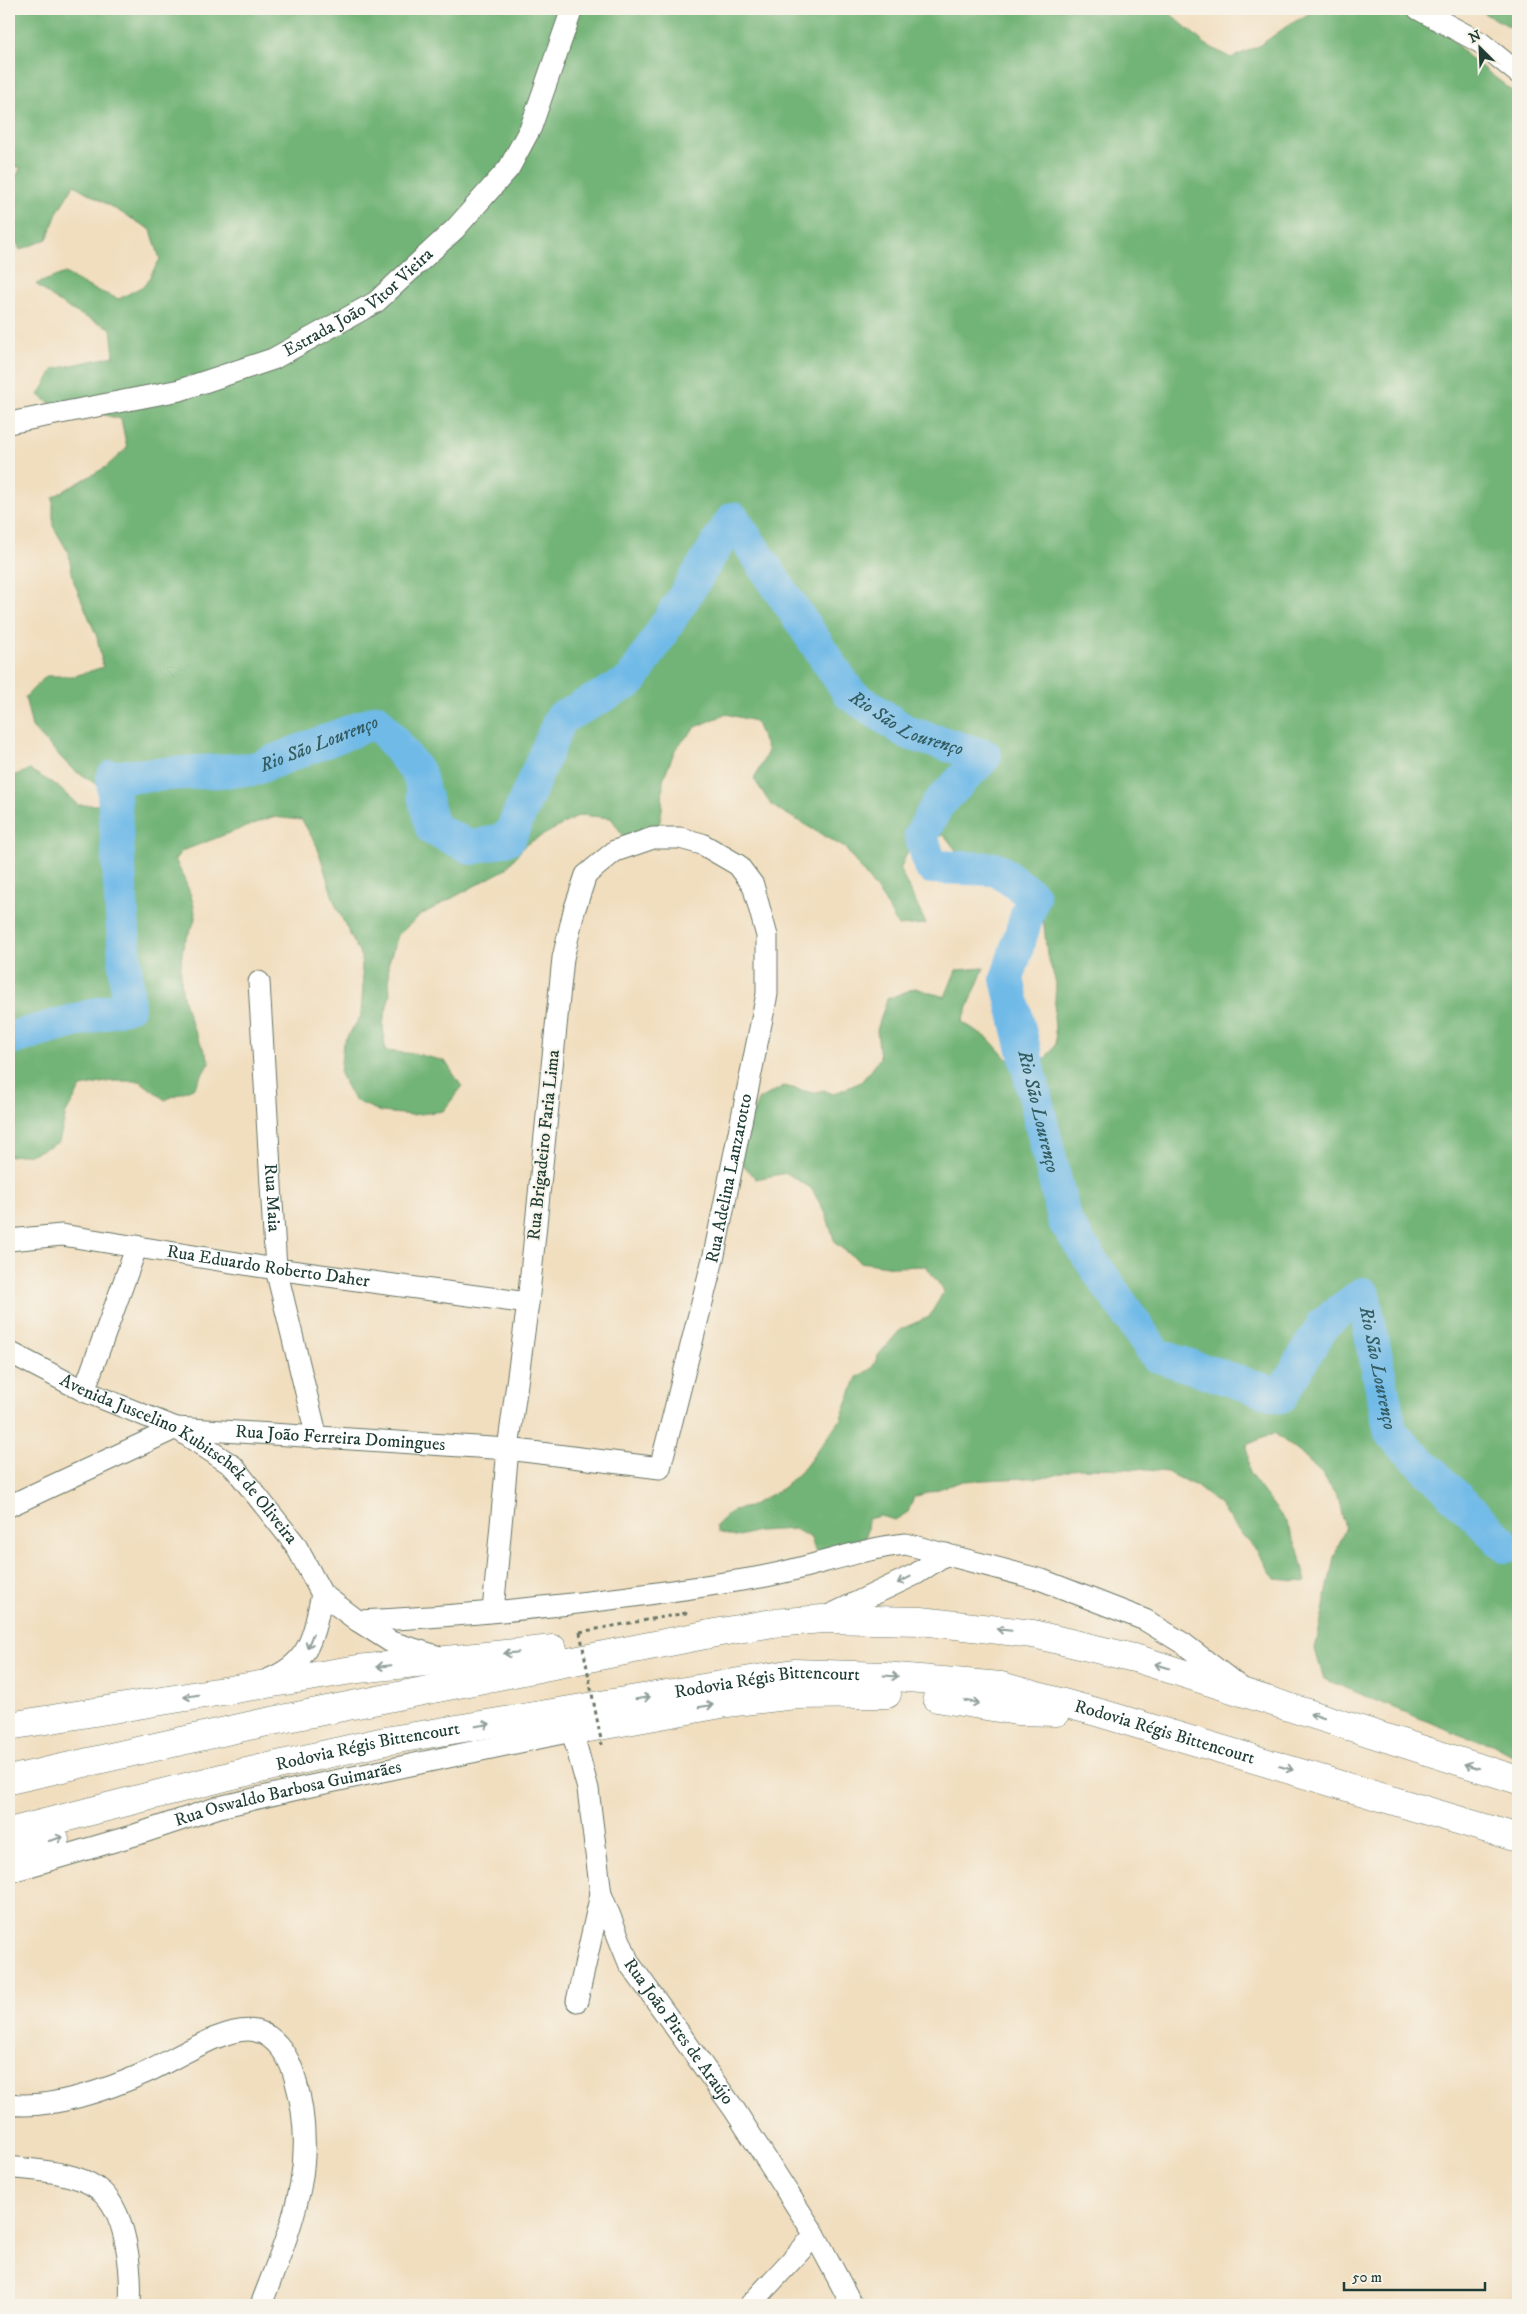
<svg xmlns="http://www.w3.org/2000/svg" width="1527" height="2314" font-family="'IM FELL DW Pica',serif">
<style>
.forest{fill:#72b477;stroke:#487856}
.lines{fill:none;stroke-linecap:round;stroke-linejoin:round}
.stream{stroke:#6fbae8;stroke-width:5.5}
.river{stroke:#6fbae8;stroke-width:34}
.minor-casing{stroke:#687565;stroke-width:23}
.highway-casing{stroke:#687565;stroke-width:29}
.path{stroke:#687565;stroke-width:3;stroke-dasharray:4 4;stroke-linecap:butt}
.minor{stroke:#fff;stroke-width:21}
.highway{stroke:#fff;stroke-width:28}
.path-bridge{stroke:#687565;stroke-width:3;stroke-dasharray:4 4;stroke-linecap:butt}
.oneway{stroke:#8f9e9a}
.labels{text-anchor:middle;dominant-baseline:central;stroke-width:4;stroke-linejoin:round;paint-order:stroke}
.street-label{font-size:18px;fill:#1f3d34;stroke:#f7f3e8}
.water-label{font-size:19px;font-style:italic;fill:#335c61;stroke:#f7f3e8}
</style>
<rect width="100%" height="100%" fill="#f7f3e8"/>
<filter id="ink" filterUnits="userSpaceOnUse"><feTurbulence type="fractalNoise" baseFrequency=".02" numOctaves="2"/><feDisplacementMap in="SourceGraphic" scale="10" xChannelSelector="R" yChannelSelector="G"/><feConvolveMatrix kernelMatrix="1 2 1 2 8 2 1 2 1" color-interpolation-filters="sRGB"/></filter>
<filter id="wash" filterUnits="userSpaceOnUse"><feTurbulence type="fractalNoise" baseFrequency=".0096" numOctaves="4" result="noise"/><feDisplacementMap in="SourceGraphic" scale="20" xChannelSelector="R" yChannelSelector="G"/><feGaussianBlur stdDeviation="1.12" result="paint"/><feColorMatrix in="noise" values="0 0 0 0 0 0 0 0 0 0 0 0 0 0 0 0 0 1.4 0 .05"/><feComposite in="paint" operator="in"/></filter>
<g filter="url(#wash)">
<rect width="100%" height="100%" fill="#f1debf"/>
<!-- forest -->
<path class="forest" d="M9 9H1165L1205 44 1231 58 1259 46 1287 26 1317 9H1427L1466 55 1518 95V1758L1492 1744 1463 1736 1324 1679 1315 1650 1334 1557 1345 1529 1339 1500 1322 1474 1299 1452 1274 1433 1247 1445 1249 1473 1286 1522 1298 1550 1306 1582 1275 1579 1257 1551 1238 1530 1220 1505 1196 1486 1167 1472 1137 1469 1078 1468 1049 1477 963 1481 914 1497 908 1512 895 1520 880 1516 868 1519 864 1553 816 1554 811 1538 795 1529 758 1531 735 1537 718 1532 716 1526 733 1510 749 1507 784 1487 805 1467 840 1420 857 1377 872 1368 879 1354 901 1329 929 1317 944 1291 926 1266 894 1267 860 1262 835 1243 826 1214 811 1188 786 1173 756 1179 737 1158 758 1100 784 1086 813 1093 824 1090 833 1094 861 1082 880 1058 877 1030 887 999 915 988 945 997 956 970 984 968 962 1022 988 1038 1007 1059 1037 1069 1056 1044 1054 1016 1056 983 1047 954 1044 925 1038 896 1011 885 980 881 944 835 911 843 900 870 926 924 898 926 884 900 845 848 771 805 754 779 768 751 755 721 726 714 696 727 676 748 663 779 662 809 656 841 628 843 611 818 580 815 525 845 506 869 419 916 398 935 388 965 390 994 383 1023 385 1051 416 1054 445 1061 462 1087 443 1111 412 1115 381 1112 354 1100 340 1074 343 1043 361 1016 363 986 361 957 335 904 317 846 302 820 272 817 182 851 175 859C182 875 196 901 195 918 194 928 185 937 183 947 175 992 189 1023 210 1061L195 1087 165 1100 140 1081H111L81 1087 66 1113 59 1142 32 1154 9 1156V777L30 770 56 785 78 805H107L99 786 72 769 32 727 25 697 46 676H75L103 667 97 637 74 582 68 552 53 526V497L106 467 127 448 121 419 92 412 64 414 39 395 54 369 114 356 111 328C83 317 59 305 36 284L65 273 91 288 119 299 145 285 160 259 151 230 74 185 58 211 47 239 20 250 9 225V190L21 167H9Z
M1485 9H1518V25L1511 27 1485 14Z"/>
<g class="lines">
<!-- stream -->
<path class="stream" d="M1506 1546 1518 1563"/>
<!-- river -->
<path class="river" id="s1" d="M9 1039 128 1006 113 777 254 769 377 721 419 774 432 828 472 848 509 838 561 718 631 681 733 519 850 694 908 733 985 756 938 804 921 835 931 867 997 869 1033 896 1007 979 1065 1222 1156 1355 1281 1396 1324 1323 1363 1294 1391 1433 1506 1546"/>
</g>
</g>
<g filter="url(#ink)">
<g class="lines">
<!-- minor casing -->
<g class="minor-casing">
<g id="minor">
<path d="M1418 9 1481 43 1518 73"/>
<path id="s2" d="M9 423 180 390 273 359 376 302 455 229 509 168 531 127 572 9"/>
<path id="s3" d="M259 982 276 1269 317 1438"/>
<path id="s4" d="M9 1240 62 1235 276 1269 528 1303"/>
<path id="s5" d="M9 1352 84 1391 176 1428 233 1466 295 1544 322 1594 358 1621 391 1642 443 1658"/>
<path d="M84 1391 137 1246"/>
<path id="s6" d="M9 1506 176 1428 508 1449 660 1468 714 1255 767 994V936L753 885 738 865 702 844 680 838H653L615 851 586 875 574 911 563 958 528 1303 508 1449 493 1611"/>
<path d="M824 1618 916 1574 946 1554"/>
<path d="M358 1621C491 1615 624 1600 755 1578 806 1570 855 1549 906 1544L1042 1580 1145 1620 1184 1644 1240 1687"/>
<path d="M267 1680C311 1663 313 1636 322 1594"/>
<path id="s7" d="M9 1872 135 1835 219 1807 306 1787 572 1731 588 1789 601 1894 629 1963 734 2109 815 2235 852 2305"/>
<path d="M577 2001 601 1894"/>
<path d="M9 2104C50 2110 109 2089 147 2072 174 2060 227 2024 256 2031 277 2036 290 2059 295 2078 320 2165 291 2226 261 2305"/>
<path d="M9 2167C37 2171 73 2171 97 2188 127 2208 132 2272 130 2305"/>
<path d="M750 2305 815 2235"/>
</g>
</g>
<!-- highway casing -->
<g class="highway-casing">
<g id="highway">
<path d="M937 1698 1017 1711 1056 1712"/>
<path d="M9 1726 358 1669 553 1649"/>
<path d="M572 1731 727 1703 795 1695 887 1694"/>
<path d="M9 1780 262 1723 715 1633 773 1623 823 1619 921 1621 1033 1634 1138 1659 1518 1780"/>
<path id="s8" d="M9 1832 233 1775 385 1741 794 1673 885 1676 1001 1686 1100 1713 1518 1838"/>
<path d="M9 1852 55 1839"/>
</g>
</g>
<!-- path -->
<path class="path" d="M580 1632 686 1613 685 1609"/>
<!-- minor -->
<use href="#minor" class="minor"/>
<!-- highway -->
<use href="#highway" class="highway"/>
<!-- path-bridge -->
<path class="path-bridge" d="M580 1632 602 1745"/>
</g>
<!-- one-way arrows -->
<defs><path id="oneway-shaft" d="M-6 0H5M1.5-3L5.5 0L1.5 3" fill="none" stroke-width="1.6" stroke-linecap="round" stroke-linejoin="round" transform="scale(1.25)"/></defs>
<g class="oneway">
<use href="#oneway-shaft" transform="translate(904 1580) rotate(153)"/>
<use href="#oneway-shaft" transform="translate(1004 1630) rotate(-174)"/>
<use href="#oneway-shaft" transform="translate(310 1641) rotate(112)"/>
<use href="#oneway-shaft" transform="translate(511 1653) rotate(174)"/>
<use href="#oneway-shaft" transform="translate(384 1666) rotate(174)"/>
<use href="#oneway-shaft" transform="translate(1162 1666) rotate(-163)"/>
<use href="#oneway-shaft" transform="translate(891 1676) rotate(4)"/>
<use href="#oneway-shaft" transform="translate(191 1696) rotate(171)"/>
<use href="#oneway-shaft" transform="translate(643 1698) rotate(-9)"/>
<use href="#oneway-shaft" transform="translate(972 1702) rotate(10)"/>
<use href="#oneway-shaft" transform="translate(706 1706) rotate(-10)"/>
<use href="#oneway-shaft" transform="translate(1317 1716) rotate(-162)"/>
<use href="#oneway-shaft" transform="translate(483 1725) rotate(-10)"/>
<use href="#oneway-shaft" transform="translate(1472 1766) rotate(-163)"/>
<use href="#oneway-shaft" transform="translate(1286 1768) rotate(16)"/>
<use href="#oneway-shaft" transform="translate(56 1839) rotate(-16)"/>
</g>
</g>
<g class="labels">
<!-- street labels -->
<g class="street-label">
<text stroke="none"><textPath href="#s2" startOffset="375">Estrada João Vitor Vieira</textPath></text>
<text transform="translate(544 1145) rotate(-84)">Rua Brigadeiro Faria Lima</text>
<text stroke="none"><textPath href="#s6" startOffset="968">Rua Adelina Lanzarotto</textPath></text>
<text stroke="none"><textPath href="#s3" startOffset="216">Rua Maia</textPath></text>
<text stroke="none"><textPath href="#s4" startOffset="262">Rua Eduardo Roberto Daher</textPath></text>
<text stroke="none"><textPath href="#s6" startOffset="349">Rua João Ferreira Domingues</textPath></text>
<text stroke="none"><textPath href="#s5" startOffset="204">Avenida Juscelino Kubitschek de Oliveira</textPath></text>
<text stroke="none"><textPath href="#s8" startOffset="774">Rodovia Régis Bittencourt</textPath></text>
<text stroke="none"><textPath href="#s8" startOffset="1179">Rodovia Régis Bittencourt</textPath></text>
<text stroke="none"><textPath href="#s8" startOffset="369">Rodovia Régis Bittencourt</textPath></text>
<text stroke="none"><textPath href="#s7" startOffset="290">Rua Oswaldo Barbosa Guimarães</textPath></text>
<text stroke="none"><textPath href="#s7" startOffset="906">Rua João Pires de Araújo</textPath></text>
</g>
<!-- water labels -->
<g class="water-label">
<text stroke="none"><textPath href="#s1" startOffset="1509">Rio São Lourenço</textPath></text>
<text stroke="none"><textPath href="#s1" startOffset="564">Rio São Lourenço</textPath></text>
<text stroke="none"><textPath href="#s1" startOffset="2065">Rio São Lourenço</textPath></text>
<text stroke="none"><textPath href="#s1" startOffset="2680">Rio São Lourenço</textPath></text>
</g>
</g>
<!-- margin -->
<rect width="1527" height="2314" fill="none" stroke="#f7f3e8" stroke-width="30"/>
<!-- north arrow -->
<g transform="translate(1480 48) rotate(336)" stroke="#f7f3e8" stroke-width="4" paint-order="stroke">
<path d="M0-4L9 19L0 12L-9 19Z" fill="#1f3d34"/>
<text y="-8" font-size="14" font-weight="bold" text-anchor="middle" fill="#1f3d34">N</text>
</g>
<!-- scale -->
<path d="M1344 2282v8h141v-8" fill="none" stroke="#1f3d34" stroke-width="2.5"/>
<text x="1352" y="2282" font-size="15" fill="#1f3d34" stroke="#f7f3e8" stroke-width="4" paint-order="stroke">50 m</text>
</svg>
